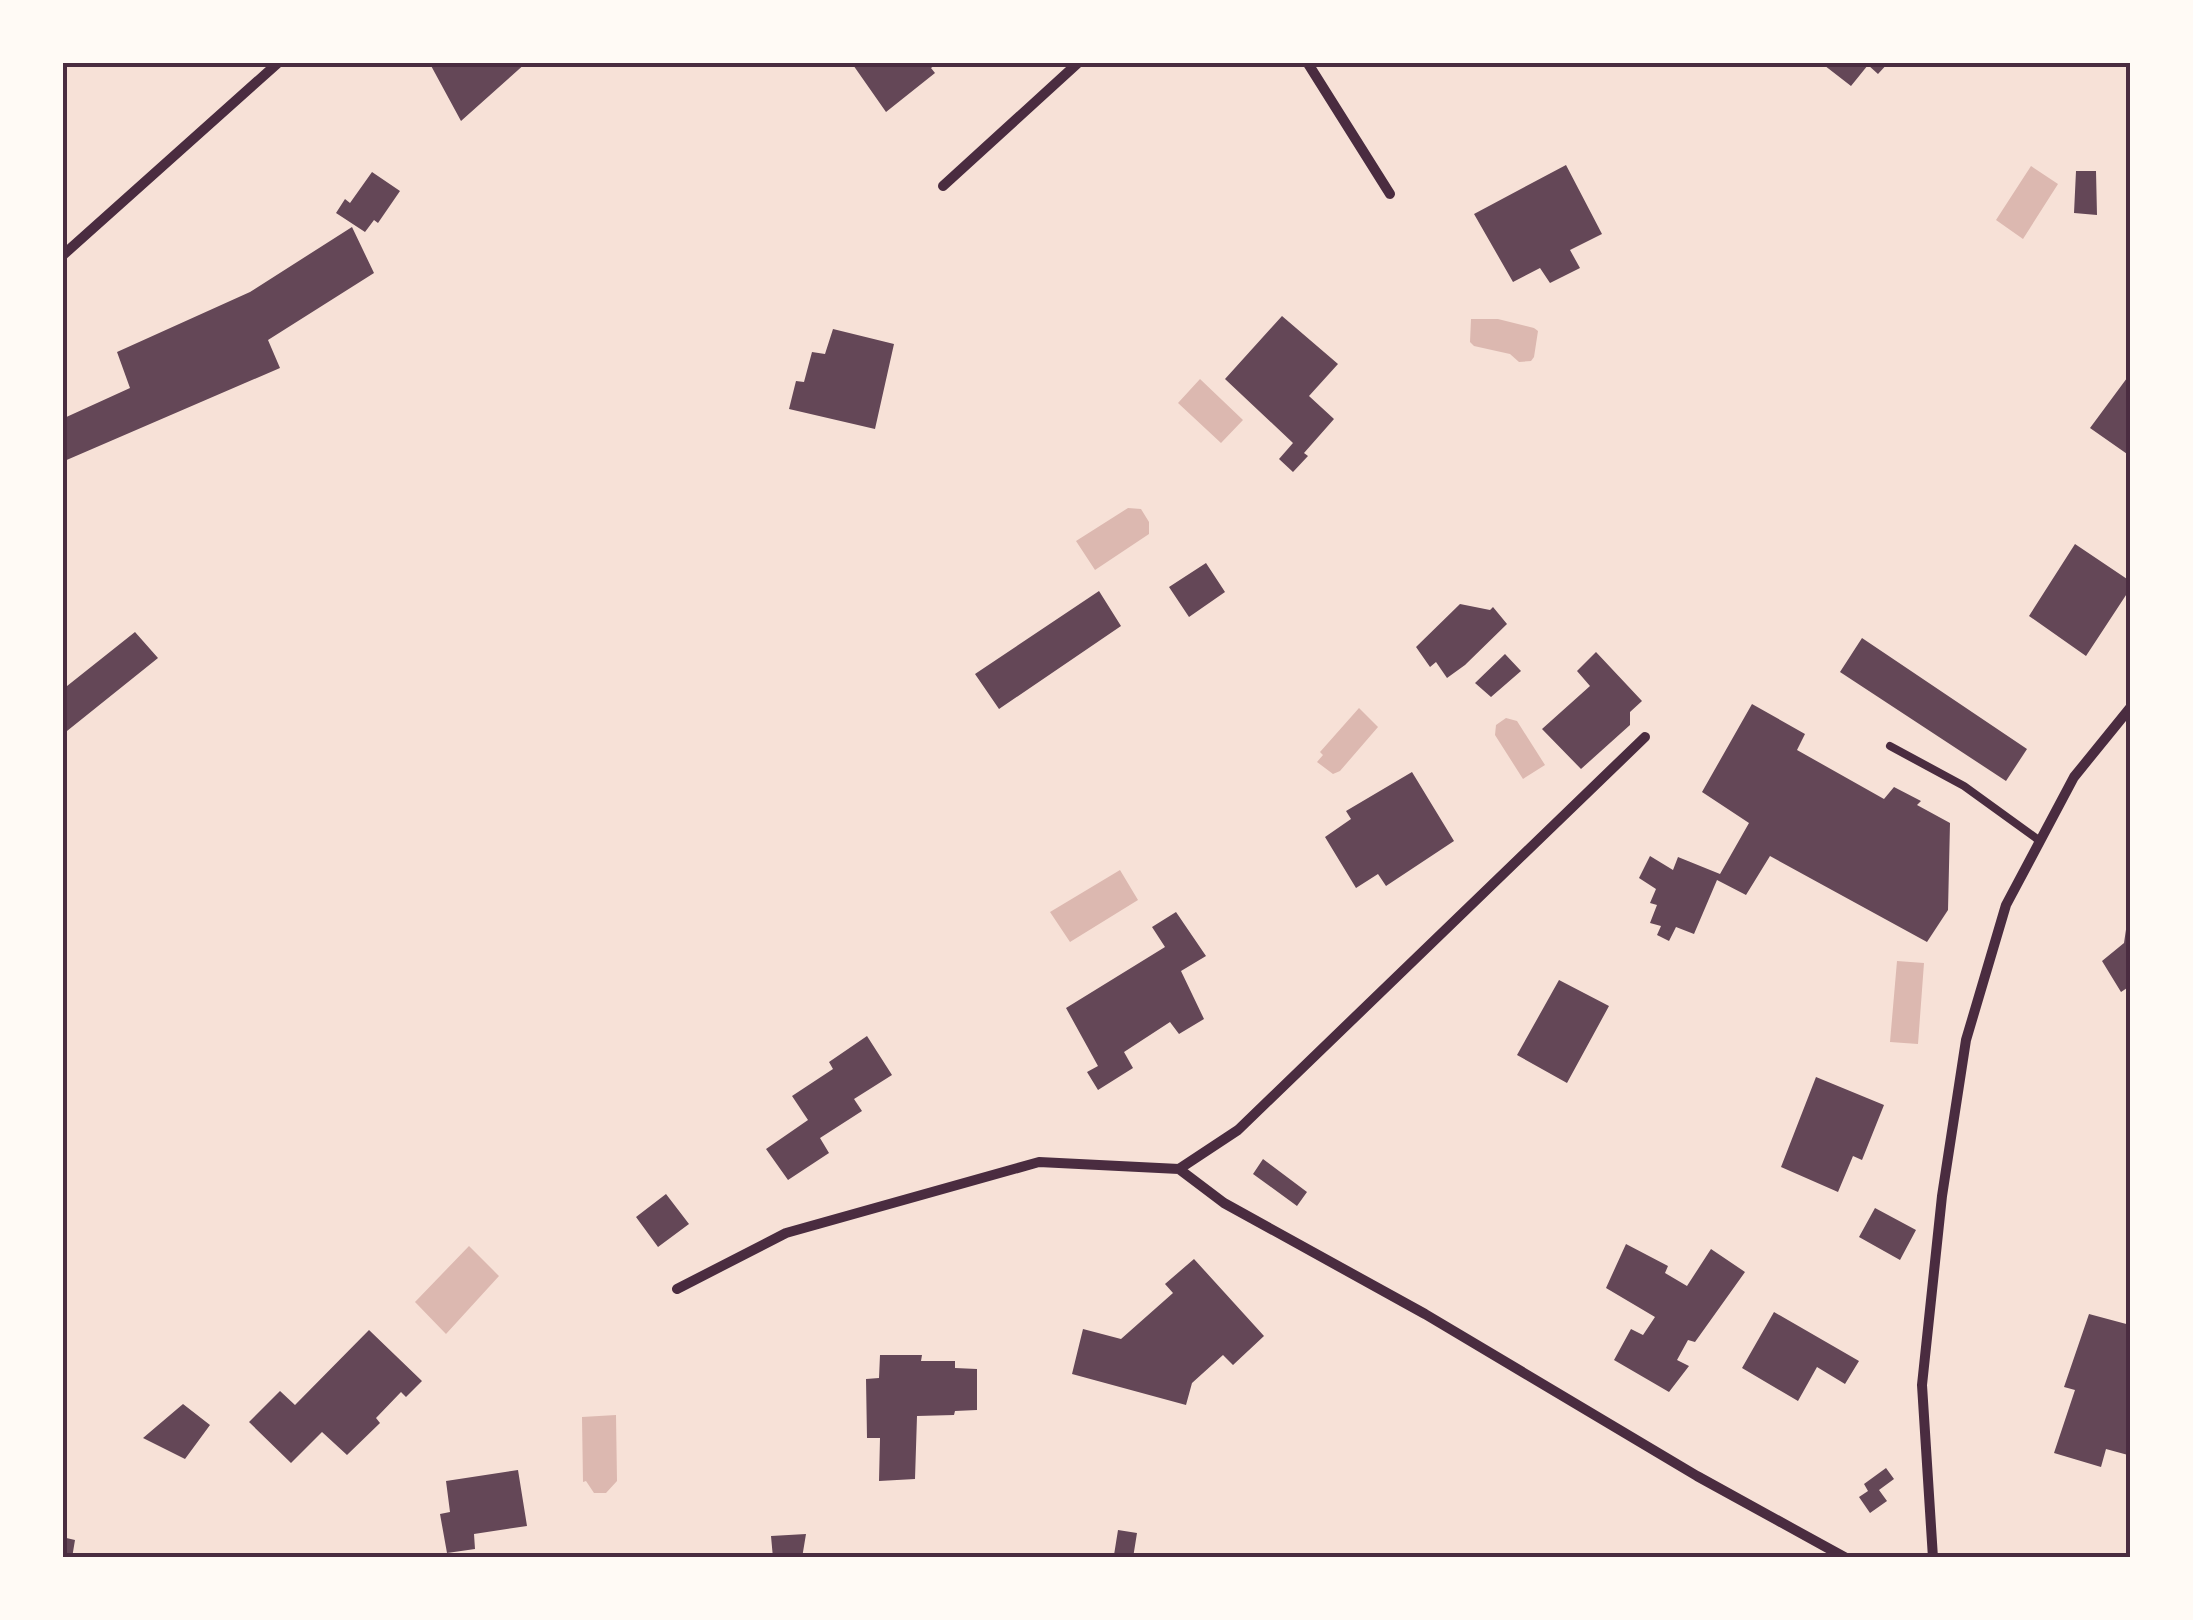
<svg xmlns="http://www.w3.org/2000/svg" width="2193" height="1620" font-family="Raleway,sans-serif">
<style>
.water{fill:#dcb8b0}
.building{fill:#644757}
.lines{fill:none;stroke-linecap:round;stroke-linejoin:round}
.service{stroke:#4a2c40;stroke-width:8}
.minor{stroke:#4a2c40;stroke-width:10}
.neatline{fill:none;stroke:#4a2c40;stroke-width:4}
</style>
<rect width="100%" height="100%" fill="#f7e1d7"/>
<!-- water -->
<path class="water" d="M2031 166 2058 184 2023 239 1996 220Z
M1471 319H1498L1534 328 1538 331 1534 357 1531 361 1519 362 1510 354 1474 346 1470 342Z
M1200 379 1243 420 1221 443 1178 403Z
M1128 508 1141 509 1149 522V534L1095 570 1076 541Z
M1359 708 1378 727 1340 771 1333 774 1317 762 1323 755 1320 752Z
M1506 718 1517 721 1545 765 1523 779 1495 735 1496 725Z
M1120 870 1138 900 1070 942 1050 912Z
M1897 961 1924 963 1918 1044 1890 1042Z
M469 1246 499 1276 446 1334 415 1302Z
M616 1415 617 1481 606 1493H594L586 1481 583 1482 582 1417Z"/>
<!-- building -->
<path class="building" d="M429 62H527L461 121Z
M851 62H939L931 68 935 73 886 112Z
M1820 62H1889L1878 74 1868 65 1851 86Z
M1566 165 1602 234 1570 250 1580 268 1550 283 1540 268 1513 282 1474 214Z
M2076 171H2096L2097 215 2074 213Z
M372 172 400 191 378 223 374 220 365 232 336 213 345 199 350 203Z
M352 227 374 273 268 340 280 368 62 462V419L130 388 117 352 250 292Z
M1282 316 1338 364 1309 396 1334 419 1304 453 1308 456 1293 472 1279 459 1293 443 1225 379Z
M833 329 894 344 875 429 789 409 796 381 804 382 812 352 825 354Z
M2130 374V456L2090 428Z
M2075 544 2130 581V589L2086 656 2029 616Z
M1206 563 1225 592 1189 617 1169 587Z
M1099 591 1121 626 999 709 975 674Z
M1460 604 1490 610 1493 607 1507 624 1465 665 1447 678 1436 662 1430 667 1416 647Z
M135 632 158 658 62 735V690Z
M1862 638 2027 749 2006 781 1840 672Z
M1596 652 1642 701 1630 712V725L1581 769 1542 729 1590 686 1577 671Z
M1505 654 1521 671 1491 697 1475 683Z
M1752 704 1805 734 1797 750 1884 799 1894 787 1921 801 1917 805 1950 823 1948 910 1927 942 1770 856 1746 895 1717 880 1694 934 1676 927 1669 941 1657 935 1661 926 1650 923 1657 905 1650 903 1656 889 1639 878 1650 856 1673 870 1678 857 1720 874 1749 823 1702 792Z
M1412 772 1454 841 1386 886 1378 874 1356 888 1325 837 1351 819 1346 811Z
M1176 912 1206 956 1181 971 1204 1019 1179 1034 1170 1022 1124 1052 1133 1068 1098 1090 1087 1072 1098 1066 1066 1008 1165 947 1152 927Z
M2128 916 2130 986 2121 992 2102 961 2124 943Z
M1559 980 1609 1006 1567 1083 1517 1055Z
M867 1036 892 1075 854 1099 862 1111 820 1138 829 1153 788 1180 766 1149 808 1120 792 1096 833 1069 829 1062Z
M1816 1077 1884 1105 1862 1160 1853 1156 1838 1192 1781 1167Z
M1263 1159 1307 1192 1297 1206 1253 1174Z
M666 1194 689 1224 658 1247 636 1217Z
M1875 1208 1916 1230 1900 1260 1859 1237Z
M1626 1244 1668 1266 1665 1273 1687 1286 1711 1249 1745 1272 1695 1342 1688 1340 1677 1360 1689 1366 1669 1392 1614 1360 1631 1329 1643 1335 1655 1317 1606 1288Z
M1194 1259 1264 1336 1233 1365 1223 1355 1192 1383 1186 1405 1072 1374 1083 1329 1121 1339 1173 1293 1165 1284Z
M1774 1312 1859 1361 1845 1384 1817 1367 1798 1401 1742 1368Z
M2089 1314 2130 1325V1369L2127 1381 2130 1383V1449L2128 1455 2106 1449 2101 1467 2054 1453 2075 1390 2064 1387Z
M369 1330 422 1381 406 1397 401 1392 376 1418 380 1423 347 1455 322 1432 291 1463 249 1422 280 1391 295 1405Z
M880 1355H922L921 1361H955V1368L977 1369V1410L955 1411 954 1415 917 1416 915 1479 879 1481 880 1438H867L866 1379 879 1378Z
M183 1404 210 1425 185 1459 143 1438Z
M1886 1468 1894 1479 1879 1490 1887 1501 1870 1513 1859 1497 1868 1491 1864 1484Z
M518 1470 527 1526 474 1534 475 1549 447 1553 440 1514 450 1512 446 1481Z
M1118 1530 1137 1533 1133 1558 1114 1555Z
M806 1534 802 1558H773L771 1536Z
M62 1537 75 1540 72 1558H62Z"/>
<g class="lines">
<!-- service -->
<path class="service" d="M1890 746 1964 786 2040 841"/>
<!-- minor -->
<path class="minor" d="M1307 62 1390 194
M943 186 1079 62
M62 256 279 62
M1179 1169 1238 1130 1645 737
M677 1289 786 1233 1039 1162 1179 1169 1224 1203 1425 1314 1697 1476 1846 1558
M1933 1558 1922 1385 1942 1196 1966 1040 2006 905 2074 777 2130 708"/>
</g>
<!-- border -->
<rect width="2193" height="1620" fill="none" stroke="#fffaf5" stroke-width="130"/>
<rect x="65" y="65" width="2063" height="1490" class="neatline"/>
</svg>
